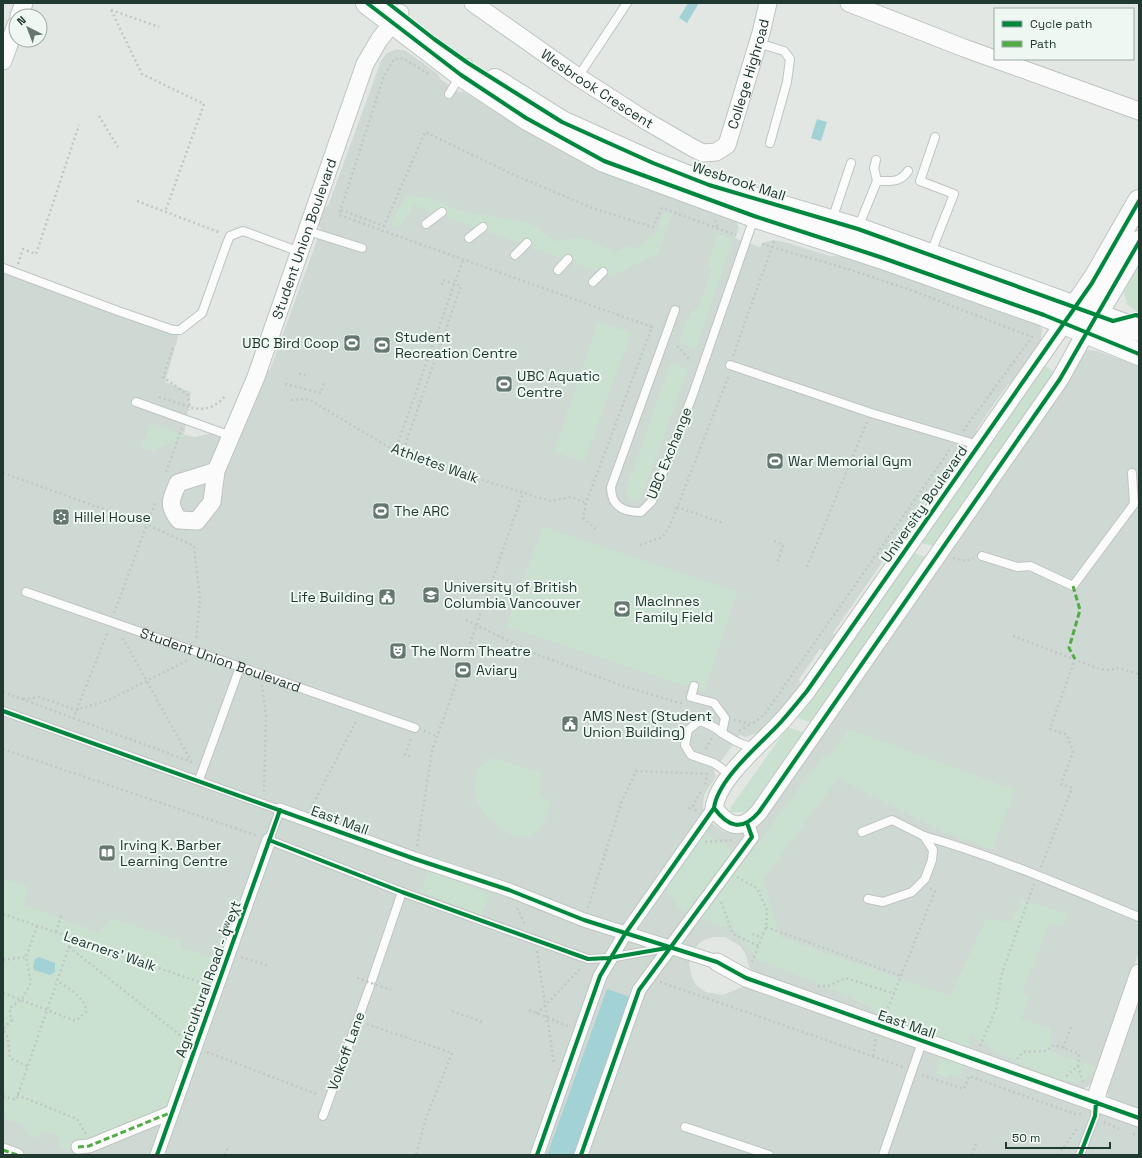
<svg xmlns="http://www.w3.org/2000/svg" width="1142" height="1158" font-family="'Space Grotesk',sans-serif">
<style>
.built{fill:#cfd9d4}
.green{fill:#cae1d0}
.water{fill:#a2d2d6}
.lines{fill:none;stroke-linecap:round;stroke-linejoin:round}
.service-casing{stroke:#bfc4c1;stroke-width:10}
.pedestrian-casing{stroke:#bfc4c1;stroke-width:15}
.minor-casing{stroke:#bfc4c1;stroke-width:19}
.secondary-casing{stroke:#bec5c2;stroke-width:24}
.path{stroke:#bfc8c5;stroke-width:2.5;stroke-dasharray:2 3;stroke-linecap:butt}
.service{stroke:#fbfbfb;stroke-width:8}
.pedestrian{stroke:#fbfbfb;stroke-width:13}
.minor{stroke:#fbfbfb;stroke-width:17}
.secondary{stroke:#fbfbfb;stroke-width:22}
.path-bridge{stroke:#bfc8c5;stroke-width:2.5;stroke-dasharray:2 3;stroke-linecap:butt}
.quiet{stroke:#52ac45;stroke-width:3;stroke-dasharray:6 3;stroke-linecap:butt}
.cycleway-casing{stroke:#eff7f3;stroke-width:6}
.cycleway{stroke:#00873e;stroke-width:4}
.labels{text-anchor:middle;dominant-baseline:central;stroke-width:4;stroke-linejoin:round;paint-order:stroke}
.street-label{font-size:14px;fill:#203a31;stroke:#eff7f3}
.poi-label{font-size:14px;fill:#203a31;stroke:#eff7f3;text-anchor:start}
</style>
<rect width="100%" height="100%" fill="#e2e7e4"/>
<!-- built -->
<path class="built" d="M397 49 406 51 438 74 440 79 459 92H464L503 117 596 167 736 220 739 229 735 238 760 247 765 242 774 240 788 243 830 256 854 257 1039 324 1042 328 1041 341 1011 386 1008 384 976 430 978 432 961 457 957 456 907 528 910 530 891 557 887 555 833 633 836 635 825 651 820 649 799 679 801 687 758 733 746 737 740 735 714 771 716 777 704 795 703 808 710 822 723 831 736 834H744L750 832 757 826 823 734 1084 352 1088 350 1097 351 1139 366V919L1137 924 1139 926V952L1092 1082 1087 1087 1080 1089 753 972 749 967 746 955 740 946 725 937H713L702 941 694 949 689 962 692 978 697 986 706 992 723 995 744 986 1083 1108 1139 1126V1155H3V263L180 330 165 382 191 392 184 435 195 437 218 432 230 424 263 372 270 370 321 229 317 222 322 209 328 206 381 61 387 53Z
M1139 995V1111L1110 1100 1106 1090Z"/>
<!-- green -->
<path class="green" d="M407 196 435 199 455 210 530 223 557 242 581 237 615 252 628 246 636 249 655 234 664 212 673 215 657 254 611 276 414 205 399 228 390 224Z
M717 234 733 239 696 349 679 343 690 313 698 308 712 270 708 263Z
M1139 258V318L1137 317 1138 313 1127 304 1123 289Z
M598 322 631 333 584 462 554 451Z
M671 363 688 369 642 496 636 500H631L625 492Z
M1042 364 1056 373 933 546 918 542Z
M151 423 185 436 152 451 141 447Z
M543 527 737 592 704 692 506 626Z
M911 552 926 557 810 722 795 717Z
M788 727 803 732 750 808 745 812H731L730 808Z
M848 729 1015 790 992 849 944 832 838 778 763 879 780 937 950 996 986 919 1012 922 1022 900 1067 914 1062 927 1049 924 1022 993 1029 997 1021 1019 1050 1028 1052 1052 1097 1068 1080 1083 1045 1077 1011 1060 971 1036 968 1049 878 1018 872 1008 834 990 759 960 735 931 682 911 667 892C676 869 695 854 703 832L747 859 822 757H829Z
M493 758 540 773V796L551 801C543 834 526 850 496 824 487 816 476 805 475 792 474 784 476 775 478 768Z
M428 871 490 894 481 915 421 892Z
M3 878 28 887 24 905 99 933 111 918 180 941 182 948 223 961 169 1110 66 1150 59 1146 57 1135 43 1131 37 1137H30L24 1131 23 1125 3 1118Z
M941 1057 964 1065 960 1077 950 1074 948 1078 935 1073Z"/>
<!-- water -->
<path class="water" d="M688 3H699L687 23 679 18Z
M817 119 827 122 821 141 811 138Z
M39 957 55 963V972L50 975 34 970 33 966 35 959Z
M607 989 630 997 574 1155H547Z"/>
<g class="lines">
<!-- service casing -->
<g class="service-casing">
<g id="service">
<path d="M758 43 784 51 790 59 787 82 770 143"/>
<path d="M578 77 627 3"/>
<path d="M449 94 468 63"/>
<path d="M877 181C891 181 900 183 908 171"/>
<path d="M832 220 851 163"/>
<path d="M426 224 442 212"/>
<path d="M858 228 877 181 874 168 876 160"/>
<path d="M308 231 362 248"/>
<path d="M469 238 483 227"/>
<path d="M515 255 527 243"/>
<path d="M930 255 954 194 920 181 935 137"/>
<path d="M3 268 118 311 173 330H180L202 313 227 243 230 236 243 231 300 252"/>
<path d="M558 270 568 259"/>
<path d="M593 282 603 272"/>
<path d="M675 310 611 487C611 506 623 512 641 512L652 501 693 394 754 218"/>
<path d="M730 365 871 413 978 445"/>
<path d="M136 402 231 436"/>
<path d="M982 556 1017 567 1030 566 1073 586 1134 504 1132 473"/>
<path id="s1" d="M26 592 415 728"/>
<path d="M694 686 691 697 714 703 725 718 722 733"/>
<path d="M3 711 280 810 269 840 402 892 588 959 609 958 666 948"/>
<path d="M731 775 714 763 691 755 685 745 688 730 699 721C715 725 719 732 732 739 739 744 747 746 756 748"/>
<path d="M199 780 240 667"/>
<path d="M862 832 892 820 924 836 933 850 932 860 925 879 912 892 883 902 868 899"/>
<path d="M924 836C998 857 1068 888 1139 917"/>
<path d="M372 980 402 892"/>
<path d="M323 1116 370 986"/>
<path d="M685 1127 769 1155"/>
<path d="M883 1155 922 1042"/>
<path d="M1080 1155 1095 1116 1096 1102"/>
</g>
</g>
<!-- pedestrian casing -->
<g class="pedestrian-casing">
<path id="pedestrian" d="M280 810 415 859 509 890 584 920 717 962
M78 1147 89 1146 172 1112
M3 1150 17 1155
M157 1155 269 840
M537 1155 600 976 625 934 714 808
M581 1155 639 990 752 837 747 823"/>
</g>
<!-- minor casing -->
<g class="minor-casing">
<g id="minor">
<path id="s2" d="M473 3 578 77 648 122 693 148 703 153 716 152 727 145 761 33 768 3"/>
<path d="M849 3 964 48 1139 111"/>
<path d="M19 16 24 3"/>
<path d="M3 61 16 25"/>
<path d="M1064 323 807 691C798 702 790 712 781 722 761 744 718 778 714 808 728 827 742 832 759 812L1060 379 1086 332"/>
<path id="s3" d="M216 471 178 483C171 499 167 505 179 520L197 521 212 502 216 471 256 377 365 64 379 40 400 13"/>
<path d="M717 962 746 978 1139 1118"/>
<path d="M1096 1102 1098 1091 1139 973"/>
</g>
</g>
<!-- secondary casing -->
<g class="secondary-casing">
<path id="secondary" d="M367 3 461 75 526 118 604 161 754 216 880 257 1044 315 1139 354
M495 80 562 122 653 163 709 185 858 229 1139 330
M1067 319 1096 276 1139 201
M1089 327 1139 242"/>
</g>
<!-- path -->
<path class="path" d="M111 10 142 74 204 104 165 212
M111 10 159 27
M428 74 403 58 394 59 384 76 339 215 652 327 586 503 583 518 597 530
M99 116 118 147
M137 201 221 233
M341 210 384 226 425 132 510 173 592 208 653 227 662 208 736 235
M715 220 718 229
M762 244 851 270 916 292 1032 337 963 431
M18 264 23 249 36 254 79 125
M677 346 691 361
M173 348 163 377 188 395 190 407C204 412 216 407 226 395
M733 356 774 241
M299 374 309 376
M285 384 321 393 324 381
M159 397 190 407 189 410
M291 400 304 399 310 400 395 451 434 465 550 501 571 497 586 503
M395 451 463 260
M402 454 461 286 443 280 442 286
M166 472 182 428
M3 473 148 525 194 546 200 599 196 640
M677 507 723 523
M774 541 783 545 777 564
M640 545 662 537 669 528 729 375
M953 558 966 561 973 558
M807 567 867 422
M114 613 155 503
M466 620 533 653 620 685 683 704
M1013 636 1100 669 1109 670 1119 668 1138 674 1139 671
M123 638 192 763
M262 685 266 715 264 794
M3 692 194 763
M23 699 39 697 76 710 109 700 188 660
M73 719 108 631
M734 720 752 724 764 715 951 448
M424 731 437 736
M739 731 752 724
M3 749 258 836
M706 749 712 737
M410 756 405 755 411 738
M311 808 357 719
M689 809 693 805
M696 811 693 805 702 790
M705 842 732 840
M417 846 432 751 523 493
M1041 867 1072 788 1061 784 1073 752 1067 735 1050 729 1075 659
M737 877 757 888 767 910 766 927 751 965
M721 902 733 934 759 946
M517 908 525 925
M588 908 621 803 636 771 707 774 705 786
M3 914 205 984
M766 927 901 976
M56 932 62 913
M752 934 762 937
M69 947 185 1039
M537 951 554 1063
M241 957 267 965
M3 960 26 957
M660 982 903 1067
M818 986H828L846 978 895 994
M3 993 73 1020H77L86 1012C87 998 67 988 57 980
M529 1010 570 1027
M452 1011 483 1022
M886 1013 935 891 929 888
M537 1014 581 968
M367 1024 452 1053 426 1118 416 1155
M980 1046 996 1009 1002 973 1034 884
M207 1052 319 1095
M873 1056 876 1039
M1017 1059 1023 1052 1046 1051 1054 1045 1063 1048
M27 1066 10 1058 8 1038 3 1029 12 1020 10 1014V1008L22 999 29 987 31 982 26 957 37 926
M1078 1066 1083 1082
M922 1075 964 1089 969 1076 1075 1114H1081
M1066 1076 1078 1066 1079 1054 1063 1048 1071 1027
M17 1095 77 1119 86 1134
M3 1096 16 1100 72 938
M1104 1122 1119 1129
M1133 1134 1139 1136
M225 1155 228 1147
M972 1155 976 1143
M1058 1155 1077 1129"/>
<!-- service -->
<use href="#service" class="service"/>
<!-- pedestrian -->
<use href="#pedestrian" class="pedestrian"/>
<!-- minor -->
<use href="#minor" class="minor"/>
<!-- secondary -->
<use href="#secondary" class="secondary"/>
<!-- path-bridge -->
<path class="path-bridge" d="M357 978 391 990"/>
<!-- quiet -->
<path class="quiet" d="M1073 586 1080 610 1069 648 1075 659
M78 1147 89 1146 172 1112
M3 1150 17 1155"/>
<!-- cycleway casing -->
<g class="cycleway-casing">
<path id="cycleway" d="M367 3 461 75 526 118 604 161 754 216 880 257 1044 315 1139 354
M388 3 434 39 468 63 562 122 653 163 709 185 858 229 1113 321 1136 315 1139 316
M1139 201 1092 283 807 691C798 702 790 712 781 722 761 744 718 778 714 808 728 827 742 832 759 812L1060 379 1139 242
M3 711 415 859 509 890 584 920 717 962 746 978 1139 1118
M269 840 402 892 588 959 609 958 667 948
M157 1155 280 810
M537 1155 600 976 625 934 714 808
M581 1155 639 990 752 837 747 823
M1080 1155 1095 1116 1096 1102"/>
</g>
<!-- cycleway -->
<use href="#cycleway" class="cycleway"/>
</g>
<!-- icons -->
<defs>
<g id="stadium-square" transform="scale(0.9)"><rect x="-9" y="-9" width="18" height="18" rx="4" fill="#647770" stroke="#eff7f3"/><path d="M0-5a6.5 5 0 1 0 0 10a6.5 5 0 1 0 0-10ZM-3.5-1.8h7v3.6h-7Z" fill="#fff"/></g>
<g id="synagogue-square" transform="scale(0.9)"><rect x="-9" y="-9" width="18" height="18" rx="4" fill="#647770" stroke="#eff7f3"/><path d="M0-6.5L5.6 3.2H-5.6ZM0 6.5L5.6-3.2H-5.6Z" fill="#fff"/></g>
<g id="university-square" transform="scale(0.9)"><rect x="-9" y="-9" width="18" height="18" rx="4" fill="#647770" stroke="#eff7f3"/><path d="M0-5L7-2L0 1L-7-2ZM-4 1L0 2.5L4 1V4Q0 6-4 4Z" fill="#fff"/></g>
<g id="civic-square" transform="scale(0.9)"><rect x="-9" y="-9" width="18" height="18" rx="4" fill="#647770" stroke="#eff7f3"/><path d="M-.6-6.5H3V-4.5H.6V-3L4-1V1h2V6H-6V1h2V-1L-.6-3ZM-1.2 2.5V6h2.4V2.5Z" fill="#fff"/></g>
<g id="theatre-square" transform="scale(0.9)"><rect x="-9" y="-9" width="18" height="18" rx="4" fill="#647770" stroke="#eff7f3"/><path d="M-5-5.5Q0-4 5-5.5V0Q5 5 0 6Q-5 5-5 0ZM-3.3-2.5H-1v1.5H-3.3ZM1-2.5H3.3v1.5H1ZM-2.8 1Q0 5.5 2.8 1Z" fill="#fff"/></g>
<g id="library-square" transform="scale(0.9)"><rect x="-9" y="-9" width="18" height="18" rx="4" fill="#647770" stroke="#eff7f3"/><path d="M-6-4Q-3-5.5-.7-3.5V5Q-3 3-6 4ZM6-4Q3-5.5 .7-3.5V5Q3 3 6 4Z" fill="#fff"/></g>
</defs>
<g fill-rule="evenodd">
<use href="#stadium-square" x="352" y="343"/>
<use href="#stadium-square" x="382" y="345"/>
<use href="#stadium-square" x="504" y="384"/>
<use href="#stadium-square" x="775" y="461"/>
<use href="#stadium-square" x="381" y="511"/>
<use href="#synagogue-square" x="61" y="517"/>
<use href="#university-square" x="431" y="595"/>
<use href="#civic-square" x="387" y="597"/>
<use href="#stadium-square" x="622" y="609"/>
<use href="#theatre-square" x="398" y="651"/>
<use href="#stadium-square" x="463" y="670"/>
<use href="#civic-square" x="570" y="724"/>
<use href="#library-square" x="107" y="853"/>
</g>
<g class="labels">
<!-- street labels -->
<g class="street-label">
<text stroke="none"><textPath href="#s2" startOffset="375">College Highroad</textPath></text>
<text stroke="none"><textPath href="#s2" startOffset="151">Wesbrook Crescent</textPath></text>
<text transform="translate(739 181) rotate(18)">Wesbrook Mall</text>
<text stroke="none"><textPath href="#s3" startOffset="402">Student Union Boulevard</textPath></text>
<text transform="translate(669 453) rotate(-68)">UBC Exchange</text>
<text transform="translate(435 463) rotate(20)">Athletes Walk</text>
<text transform="translate(924 504) rotate(-55)">University Boulevard</text>
<text stroke="none"><textPath href="#s1" startOffset="206">Student Union Boulevard</textPath></text>
<text transform="translate(340 820) rotate(20)">East Mall</text>
<text transform="translate(110 951) rotate(19)">Learners' Walk</text>
<text transform="translate(208 979) rotate(-70)">Agricultural Road - q̓ʷeχt</text>
<text transform="translate(907 1024) rotate(19)">East Mall</text>
<text transform="translate(346 1051) rotate(-70)">Volkoff Lane</text>
</g>
<!-- poi labels -->
<g class="poi-label">
<text x="395" y="337">Student<tspan x="395" dy="16">Recreation Centre</tspan></text>
<text x="339" y="343" text-anchor="end">UBC Bird Coop</text>
<text x="517" y="376">UBC Aquatic<tspan x="517" dy="16">Centre</tspan></text>
<text x="788" y="461">War Memorial Gym</text>
<text x="394" y="511">The ARC</text>
<text x="74" y="517">Hillel House</text>
<text x="444" y="587">University of British<tspan x="444" dy="16">Columbia Vancouver</tspan></text>
<text x="374" y="597" text-anchor="end">Life Building</text>
<text x="635" y="601">MacInnes<tspan x="635" dy="16">Family Field</tspan></text>
<text x="411" y="651">The Norm Theatre</text>
<text x="476" y="670">Aviary</text>
<text x="583" y="716">AMS Nest (Student<tspan x="583" dy="16">Union Building)</tspan></text>
<text x="120" y="845">Irving K. Barber<tspan x="120" dy="16">Learning Centre</tspan></text>
</g>
</g>
<!-- border -->
<rect width="1142" height="1158" fill="none" stroke="#203a31" stroke-width="8"/>
<!-- legend -->
<rect x="994" y="8" width="140" height="52" fill="#eff7f3" stroke="#9caba5"/>
<rect x="1002" y="21" width="20" height="6" fill="#00873e" stroke="#9caba5"/>
<text x="1030" y="28" font-size="12" fill="#203a31">Cycle path</text>
<rect x="1002" y="41" width="20" height="6" fill="#52ac45" stroke="#9caba5"/>
<text x="1030" y="48" font-size="12" fill="#203a31">Path</text>
<!-- north arrow -->
<g transform="translate(28 28) rotate(318)"><circle r="19" fill="#eff7f3" stroke="#9caba5"/>
<path d="M0-3L7 15L0 10L-7 15Z" fill="#647770"/>
<text y="-6" font-size="11" font-weight="bold" text-anchor="middle" fill="#203a31">N</text>
</g>
<!-- scale -->
<path d="M1006 1142v6h104v-6" fill="none" stroke="#203a31" stroke-width="2"/>
<text x="1012" y="1142" font-size="12" fill="#203a31" stroke="#eff7f3" stroke-width="3" paint-order="stroke">50 m</text>
</svg>
